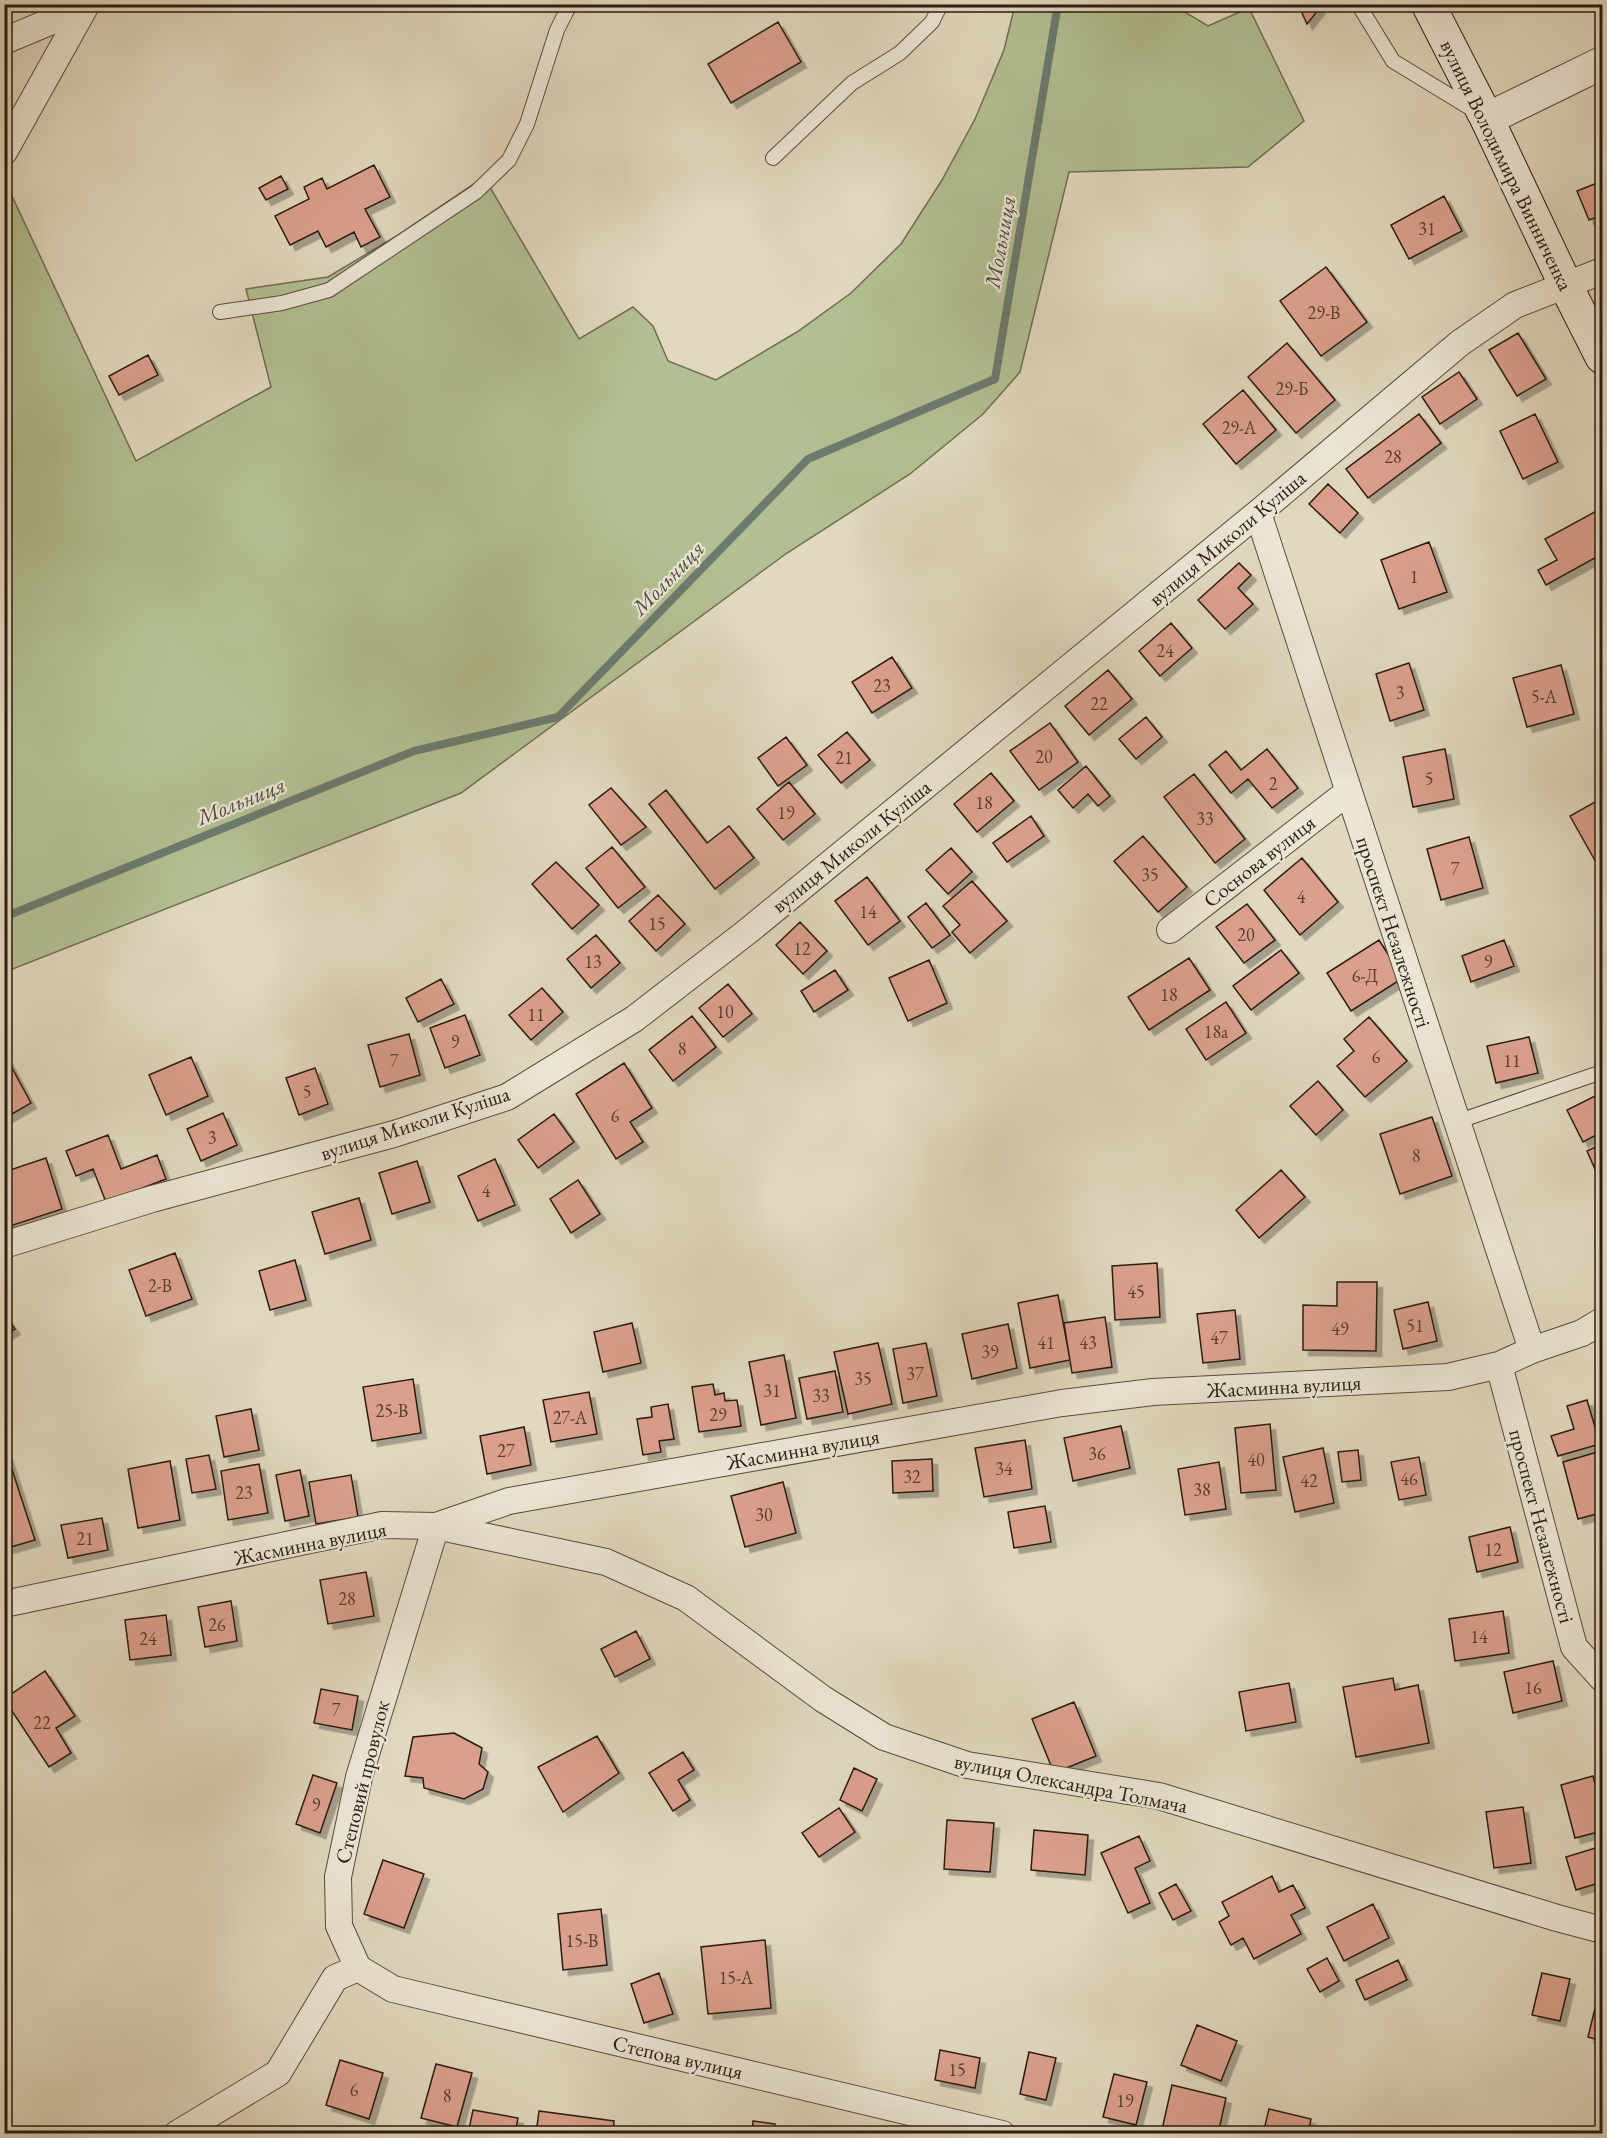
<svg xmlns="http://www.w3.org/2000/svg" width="1607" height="2138" font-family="'EB Garamond',serif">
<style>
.green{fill:#b2bf92;stroke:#6e6d52;stroke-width:1.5}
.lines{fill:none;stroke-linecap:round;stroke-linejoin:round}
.stream{stroke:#6b7b6e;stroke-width:8}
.building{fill:#dba08d;stroke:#2b1b11;stroke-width:1.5;filter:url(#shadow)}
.service-casing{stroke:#584a3c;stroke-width:16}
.minor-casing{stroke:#584a3c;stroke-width:28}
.tertiary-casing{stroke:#584a3c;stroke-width:34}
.secondary-casing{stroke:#2b1b11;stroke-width:35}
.service{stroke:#ece6d5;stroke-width:14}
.minor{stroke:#ece6d5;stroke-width:26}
.tertiary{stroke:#ece6d5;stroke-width:32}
.secondary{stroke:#ece6d5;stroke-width:33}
.labels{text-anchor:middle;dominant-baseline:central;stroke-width:4.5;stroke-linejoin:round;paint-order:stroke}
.number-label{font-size:18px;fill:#573c30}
.street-label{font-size:21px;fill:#2b1b11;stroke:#ece6d5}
.water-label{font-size:22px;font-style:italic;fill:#4b4b40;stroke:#ece6d5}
</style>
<defs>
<filter id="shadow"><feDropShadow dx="5.5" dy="5.5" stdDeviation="0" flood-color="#0004"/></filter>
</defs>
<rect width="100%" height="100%" fill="#e1d8bf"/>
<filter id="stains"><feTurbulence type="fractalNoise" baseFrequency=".00333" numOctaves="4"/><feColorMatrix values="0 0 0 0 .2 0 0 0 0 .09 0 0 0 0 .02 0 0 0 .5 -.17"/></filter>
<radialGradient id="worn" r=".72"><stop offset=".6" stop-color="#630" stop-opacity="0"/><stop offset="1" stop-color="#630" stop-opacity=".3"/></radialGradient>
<!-- green -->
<path class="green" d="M1015 5H1173L1208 26 1249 8 1304 121 1248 167 1069 172 1020 372 983 414 910 474 787 553 461 793 5 972 4 179 136 461 271 387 246 289 328 277 395 237 484 177 579 339 633 307 653 326 668 361 716 380 797 332 851 293 901 244 942 180 975 119 1004 50Z"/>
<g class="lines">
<!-- stream -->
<path class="stream" d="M4 917 414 751 558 717 808 459 995 379 1058 4"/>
</g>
<!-- building -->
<path class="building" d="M1298 4H1323L1307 24Z
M778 22 801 62 731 103 708 64Z
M374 165 390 197 365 209 380 237 361 247 354 232 326 247 318 231 290 245 275 216 309 199 304 187 322 178 327 189Z
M281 176 288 189 266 200 259 188Z
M1602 181V215L1589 220 1577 191Z
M1444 196 1462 231 1409 259 1391 225Z
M1326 267 1367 322 1321 356 1280 301Z
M1518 333 1546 379 1517 396 1489 350Z
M1287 343 1335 400 1296 433 1248 377Z
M148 355 158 375 119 395 109 376Z
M1459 372 1477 399 1440 424 1422 397Z
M1243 390 1276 430 1236 464 1203 424Z
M1419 414 1441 443 1368 498 1346 469Z
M1535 414 1558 462 1523 479 1500 431Z
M1328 484 1358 513 1340 533 1309 504Z
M1602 508V554L1546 585 1538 570 1557 560 1545 539Z
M1429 542 1447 592 1399 609 1381 560Z
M1239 563 1251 575 1238 588 1253 604 1225 629 1198 600Z
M1602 579V596L1596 583Z
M1171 623 1192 648 1160 676 1139 651Z
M892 657 912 688 872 713 852 682Z
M1409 663 1424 710 1390 721 1376 674Z
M1561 665 1574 714 1527 727 1513 678Z
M1108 670 1132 699 1089 735 1065 706Z
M1146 717 1162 737 1136 759 1119 739Z
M1050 723 1078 762 1039 790 1010 751Z
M847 732 870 760 841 783 818 755Z
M786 737 807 765 778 786 758 758Z
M1267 749 1298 788 1272 808 1248 779 1231 793 1209 765 1226 751 1241 770Z
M1445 749 1454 799 1413 807 1403 757Z
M1086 766 1110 796 1098 806 1088 794 1073 808 1058 790Z
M991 773 1014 801 977 832 954 804Z
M1194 774 1245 839 1215 863 1164 797Z
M789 782 815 814 783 840 757 809Z
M611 788 646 827 621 845 589 805Z
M666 790 707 843 729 826 754 858 715 889 649 804Z
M1602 798V873L1570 816Z
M1031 816 1044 836 1007 862 993 843Z
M1143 836 1187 887 1158 912 1114 861Z
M1469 837 1483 888 1441 900 1427 849Z
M612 847 645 887 618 908 586 868Z
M951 848 972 872 948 894 926 870Z
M1302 858 1338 902 1300 935 1264 890Z
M556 862 599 905 572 929 532 884Z
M867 877 900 921 868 945 835 901Z
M972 881 1007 921 970 953 952 932 960 925 943 906Z
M658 895 685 924 656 951 629 921Z
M926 903 950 935 932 948 908 917Z
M1247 904 1275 940 1244 963 1216 927Z
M800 922 827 951 803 974 776 945Z
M596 935 620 963 591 988 567 959Z
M1379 940 1403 978 1351 1011 1327 973Z
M1504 940 1514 966 1471 982 1462 956Z
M1281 950 1299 973 1251 1010 1233 986Z
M1189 958 1210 990 1149 1030 1128 997Z
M929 960 947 1003 908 1021 889 978Z
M835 970 848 990 814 1012 801 991Z
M441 979 454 1004 418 1022 406 998Z
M728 984 752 1014 723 1037 699 1008Z
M542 988 563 1012 531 1040 509 1015Z
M1226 1002 1246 1033 1206 1060 1186 1029Z
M465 1015 480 1055 445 1068 430 1028Z
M692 1016 716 1047 673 1081 649 1050Z
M1369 1017 1407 1061 1365 1097 1337 1066 1354 1051 1344 1039Z
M409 1034 420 1075 380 1087 368 1045Z
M1529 1037 1538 1073 1496 1083 1487 1046Z
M5 1055 31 1103 5 1118 4 1117Z
M191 1057 208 1096 166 1115 149 1075Z
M624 1063 652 1108 630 1122 643 1142 616 1159 576 1094Z
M315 1068 328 1104 299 1115 286 1078Z
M1318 1081 1343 1110 1316 1135 1290 1106Z
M1599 1094 1602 1101V1132L1583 1142 1567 1110Z
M223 1113 237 1145 201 1161 187 1129Z
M554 1114 574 1142 538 1168 518 1140Z
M1432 1117 1452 1176 1400 1194 1380 1134Z
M108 1135 121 1169 157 1155 166 1179 106 1202 93 1169 76 1176 66 1151Z
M1602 1144V1185L1587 1151Z
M46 1158 62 1209 4 1228V1172Z
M495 1159 515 1205 478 1221 458 1176Z
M417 1161 430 1202 392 1214 379 1173Z
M1281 1170 1305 1197 1259 1238 1236 1210Z
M578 1180 600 1214 571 1233 550 1199Z
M359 1198 371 1240 325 1254 312 1212Z
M1602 1237V1253L1595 1242Z
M175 1253 192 1299 146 1316 129 1270Z
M295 1260 306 1300 270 1310 259 1271Z
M1157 1263 1160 1317 1115 1320 1112 1266Z
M1337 1282H1377L1376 1351 1303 1350V1305L1337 1306Z
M1058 1295 1070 1360 1030 1368 1018 1303Z
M1428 1302 1437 1341 1403 1349 1394 1310Z
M1235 1310 1240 1359 1203 1363 1197 1314Z
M4 1314 15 1329 4 1336Z
M1105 1317 1112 1367 1072 1373 1064 1323Z
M632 1323 641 1363 603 1372 594 1332Z
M1008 1324 1017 1368 972 1379 962 1334Z
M878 1343 892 1404 848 1414 834 1352Z
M926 1343 937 1396 903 1403 893 1349Z
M784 1355 796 1418 761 1425 749 1362Z
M835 1371 843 1412 807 1419 799 1378Z
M413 1379 421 1433 372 1441 363 1387Z
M713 1384 715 1395 724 1393 725 1401 737 1400 741 1426 699 1432 692 1387Z
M589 1392 597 1434 551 1442 543 1400Z
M1587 1400 1600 1444 1558 1456 1551 1436 1574 1429 1567 1406Z
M668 1404 674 1439 659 1441 661 1452 643 1455 637 1419 652 1417 651 1407Z
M251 1409 259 1450 224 1457 216 1416Z
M1270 1424 1276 1490 1241 1493 1235 1428Z
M1121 1426 1130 1468 1073 1481 1064 1438Z
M524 1427 531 1465 487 1474 480 1436Z
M1025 1440 1032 1489 984 1497 975 1448Z
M1323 1448 1334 1503 1295 1512 1283 1457Z
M1358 1450 1361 1480 1342 1482 1338 1452Z
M4 1451H6L35 1540 4 1549Z
M1601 1451 1602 1521 1600 1513 1578 1519 1563 1462Z
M209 1455 216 1489 192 1493 186 1459Z
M1419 1457 1426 1495 1399 1500 1391 1462Z
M932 1459 933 1491 893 1493 892 1461Z
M170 1461 180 1520 138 1528 128 1469Z
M1219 1462 1226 1509 1185 1515 1178 1469Z
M259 1464 268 1513 228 1520 221 1471Z
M300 1470 309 1516 285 1521 276 1475Z
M351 1475 358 1517 316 1524 309 1482Z
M783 1482 796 1533 745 1547 731 1496Z
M1045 1506 1051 1542 1014 1548 1008 1512Z
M102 1518 108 1550 68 1558 61 1525Z
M1510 1527 1518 1562 1477 1572 1469 1537Z
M366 1572 374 1616 328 1624 320 1580Z
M231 1601 237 1641 205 1647 198 1607Z
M1503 1611 1509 1653 1455 1661 1449 1619Z
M166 1615 171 1655 130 1660 125 1620Z
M636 1631 650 1659 615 1677 601 1649Z
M1553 1661 1562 1701 1513 1713 1504 1672Z
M45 1671 75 1716 56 1728 71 1753 49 1767 4 1699Z
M1393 1678 1395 1690 1418 1685 1429 1743 1356 1757 1343 1687Z
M1289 1683 1296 1722 1246 1731 1239 1692Z
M321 1689 358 1696 352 1730 314 1723Z
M1074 1702 1096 1756 1054 1773 1032 1719Z
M454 1733 482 1748 479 1764 488 1772 483 1789 464 1799 424 1788 423 1778 405 1776 413 1737Z
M597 1736 619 1773 563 1812 538 1767Z
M683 1752 694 1770 678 1780 690 1800 673 1811 649 1773Z
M854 1768 877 1779 862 1811 840 1800Z
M313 1775 337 1783 320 1833 296 1824Z
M1593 1776 1602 1812V1831L1575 1838 1561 1785Z
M1523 1807 1531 1863 1494 1868 1486 1812Z
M839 1808 855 1832 819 1857 802 1833Z
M947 1820 994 1823 990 1872 944 1869Z
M1034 1830 1088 1835 1085 1875 1031 1870Z
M1139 1836 1150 1861 1135 1868 1150 1903 1128 1913 1101 1853Z
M1602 1846V1882L1576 1890 1566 1857Z
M383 1860 424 1874 404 1928 364 1914Z
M1272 1876 1279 1892 1293 1885 1305 1908 1291 1915 1301 1934 1254 1959 1243 1938 1231 1945 1219 1922 1229 1916 1222 1902Z
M1176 1884 1191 1911 1173 1920 1159 1893Z
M1373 1904 1389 1938 1344 1961 1327 1927Z
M601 1909 607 1965 563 1970 558 1914Z
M765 1940 771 2008 708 2014 701 1947Z
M1327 1958 1339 1981 1320 1992 1307 1969Z
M1398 1960 1407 1980 1365 2000 1356 1980Z
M659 1973 673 2014 644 2023 631 1984Z
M1542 1973 1570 1979 1560 2021 1532 2015Z
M1597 2000 1602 2001V2041L1588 2037Z
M1197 2025 1237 2041 1221 2081 1181 2065Z
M940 2050 980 2058 975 2088 935 2080Z
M1029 2052 1056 2058 1046 2100 1020 2094Z
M340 2060 383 2073 369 2119 326 2105Z
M436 2064 472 2073 457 2127 421 2118Z
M1114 2074 1147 2082 1136 2125 1103 2117Z
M1172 2085 1226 2098 1218 2134H1161Z
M1269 2109 1311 2119 1308 2134H1263Z
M473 2110 518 2118 515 2134H468Z
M539 2111 614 2121 613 2134H536Z
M753 2121 775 2124 774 2134H752Z
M1342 2127 1367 2134H1340Z"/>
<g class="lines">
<!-- service casing -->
<g class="service-casing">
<path id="service" d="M1358 4 1393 61 1475 111
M773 158 852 83 900 53 932 22 941 4
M220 312 282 303 329 290 476 192 509 160 527 124 557 30 570 4
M1456 1122 1602 1072"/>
</g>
<!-- minor casing -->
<g class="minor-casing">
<path id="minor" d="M4 41 85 7
M4 152 85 7
M1258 513C1349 792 1439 1071 1532 1350
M1170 930 1348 792
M4 1245 152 1199 394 1134 507 1097 634 1019 748 931 1258 513 1460 343 1515 305 1602 271
M1499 1365 1574 1647 1602 1678
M4 1604 382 1525 436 1526 509 1501 1062 1403 1153 1392 1448 1377 1499 1365 1532 1350 1582 1333 1602 1321
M358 1968 339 1926 338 1877 359 1777 436 1526 606 1562 686 1598 823 1699 884 1737 967 1765 1159 1796 1557 1918 1602 1930
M358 1968 393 1989 1002 2134
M177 2134 278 2073 335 1978 358 1968"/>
</g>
<!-- tertiary casing -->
<g class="tertiary-casing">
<path id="tertiary" d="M1487 119 1602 63"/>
</g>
<!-- secondary casing -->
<g class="secondary-casing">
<path id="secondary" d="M1428 4 1487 119 1566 286 1602 357"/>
</g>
<!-- service -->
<use href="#service" class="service"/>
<!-- minor -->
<use href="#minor" class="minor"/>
<!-- tertiary -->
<use href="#tertiary" class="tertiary"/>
<!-- secondary -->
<use href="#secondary" class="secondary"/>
</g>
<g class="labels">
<!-- number labels -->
<g class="number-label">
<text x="1427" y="228">31</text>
<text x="1324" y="312">29-В</text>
<text x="1292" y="388">29-Б</text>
<text x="1239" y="427">29-А</text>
<text x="1393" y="456">28</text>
<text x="1414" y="576">1</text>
<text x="1165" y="650">24</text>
<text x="882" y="685">23</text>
<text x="1400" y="692">3</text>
<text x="1544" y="696">5-А</text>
<text x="1099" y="703">22</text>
<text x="1044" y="756">20</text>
<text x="844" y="757">21</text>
<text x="1429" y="778">5</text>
<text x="1273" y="783">2</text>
<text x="984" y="802">18</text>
<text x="786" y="812">19</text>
<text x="1205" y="818">33</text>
<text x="1455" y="868">7</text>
<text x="1150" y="874">35</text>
<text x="1301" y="896">4</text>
<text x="868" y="911">14</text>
<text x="657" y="923">15</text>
<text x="1246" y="934">20</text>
<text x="802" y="948">12</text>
<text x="593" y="961">13</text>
<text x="1488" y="961">9</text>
<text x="1365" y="975">6-Д</text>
<text x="1169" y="994">18</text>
<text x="725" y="1011">10</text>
<text x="536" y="1014">11</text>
<text x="1216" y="1031">18а</text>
<text x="455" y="1041">9</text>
<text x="682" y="1048">8</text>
<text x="1376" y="1056">6</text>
<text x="394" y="1060">7</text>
<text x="1512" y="1060">11</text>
<text x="307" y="1091">5</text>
<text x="615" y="1115">6</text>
<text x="212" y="1137">3</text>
<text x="1416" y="1155">8</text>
<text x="486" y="1190">4</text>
<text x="160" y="1285">2-В</text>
<text x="1136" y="1291">45</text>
<text x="1415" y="1325">51</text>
<text x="1340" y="1328">49</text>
<text x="1219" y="1337">47</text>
<text x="1046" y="1342">41</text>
<text x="1088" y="1342">43</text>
<text x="990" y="1351">39</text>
<text x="915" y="1373">37</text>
<text x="863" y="1378">35</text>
<text x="772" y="1390">31</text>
<text x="821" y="1395">33</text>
<text x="392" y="1410">25-В</text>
<text x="718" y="1414">29</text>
<text x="570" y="1417">27-А</text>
<text x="506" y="1450">27</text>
<text x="1097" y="1453">36</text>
<text x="1256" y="1459">40</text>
<text x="1004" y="1468">34</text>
<text x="912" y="1476">32</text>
<text x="1409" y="1478">46</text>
<text x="1309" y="1480">42</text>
<text x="1202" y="1489">38</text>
<text x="244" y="1492">23</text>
<text x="764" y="1514">30</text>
<text x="85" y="1538">21</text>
<text x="1493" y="1549">12</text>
<text x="347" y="1598">28</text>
<text x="217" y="1624">26</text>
<text x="1479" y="1636">14</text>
<text x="148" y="1638">24</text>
<text x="1533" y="1687">16</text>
<text x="336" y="1709">7</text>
<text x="42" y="1722">22</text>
<text x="316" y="1804">9</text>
<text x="582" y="1940">15-В</text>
<text x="736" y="1977">15-А</text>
<text x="957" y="2069">15</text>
<text x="354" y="2089">6</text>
<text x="447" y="2095">8</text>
<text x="1125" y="2100">19</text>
</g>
<!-- street labels -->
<g class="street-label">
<text transform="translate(1507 165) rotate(64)">вулиця Володимира Винниченка</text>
<text transform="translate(1227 538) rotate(-40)">вулиця Миколи Куліша</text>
<text transform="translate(851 846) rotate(-39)">вулиця Миколи Куліша</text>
<text transform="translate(1259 861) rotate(-38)">Соснова вулиця</text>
<text transform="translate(1394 932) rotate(72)">проспект Незалежності</text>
<text transform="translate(415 1123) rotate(-18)">вулиця Миколи Куліша</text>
<text transform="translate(1284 1386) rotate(-3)">Жасминна вулиця</text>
<text transform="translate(803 1449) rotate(-10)">Жасминна вулиця</text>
<text transform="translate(1542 1526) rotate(75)">проспект Незалежності</text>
<text transform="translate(310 1543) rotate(-11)">Жасминна вулиця</text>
<text transform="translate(362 1782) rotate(-76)">Степовий провулок</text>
<text transform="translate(1071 1783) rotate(11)">вулиця Олександра Толмача</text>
<text transform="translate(678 2057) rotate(13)">Степова вулиця</text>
</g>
<!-- water labels -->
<g class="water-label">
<text transform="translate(1000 242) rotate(-80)">Мольниця</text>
<text transform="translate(668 578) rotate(-46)">Мольниця</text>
<text transform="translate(241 801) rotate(-22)">Мольниця</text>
</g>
</g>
<!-- margin -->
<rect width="1607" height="2138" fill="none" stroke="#e1d8bf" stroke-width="24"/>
<rect x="6" y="6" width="1595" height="2126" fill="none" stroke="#2b1b11" stroke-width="3"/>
<rect x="12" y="12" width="1583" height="2114" fill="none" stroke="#2b1b11" stroke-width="1.5"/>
<rect width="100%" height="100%" filter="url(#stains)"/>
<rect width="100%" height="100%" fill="url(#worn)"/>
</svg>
